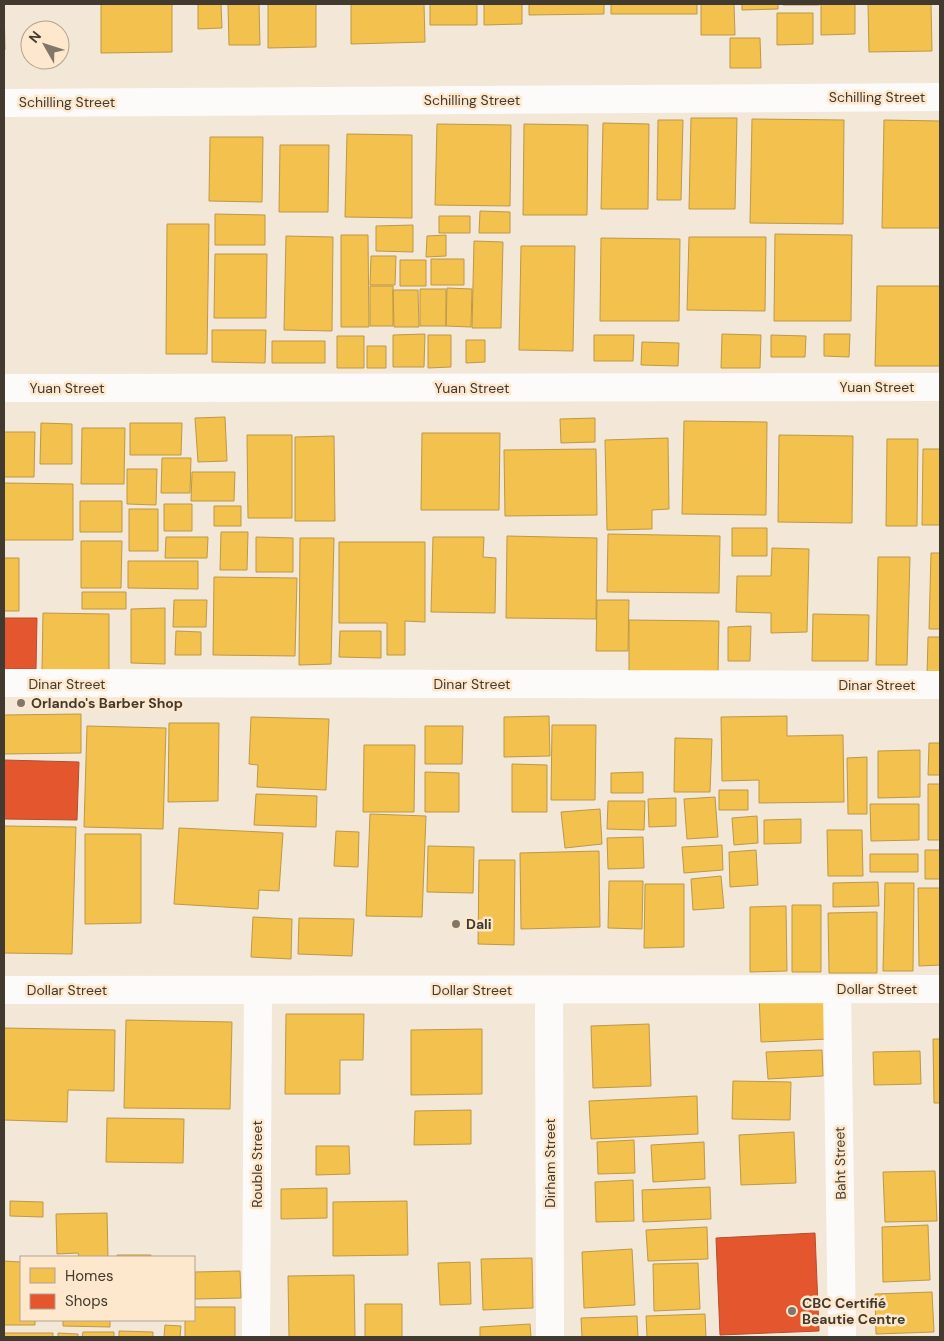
<svg xmlns="http://www.w3.org/2000/svg" width="944" height="1341" font-family="'DM Sans',sans-serif">
<style>
.homes{fill:#f2c14e;stroke:#bd9845}
.shops{fill:#e4572e;stroke:#b34e2e}
.lines{fill:none;stroke-linecap:round;stroke-linejoin:round}
.minor{stroke:#fdfbf9;stroke-width:28}
.poi-dot{fill:#80776a;stroke:#fee8cd;stroke-width:2}
.labels{text-anchor:middle;dominant-baseline:central;stroke-width:5;stroke-linejoin:round;paint-order:stroke}
.street-label{font-size:14px;fill:#423a2f;stroke:#fee8cd}
.poi-label{font-size:14px;font-weight:bold;fill:#423a2f;stroke:#fee8cd;text-anchor:start}
</style>
<rect width="100%" height="100%" fill="#f3e7d8"/>
<!-- homes -->
<path class="homes" d="M4 4 5 50H4Z
M101 4H172V52L101 53Z
M198 4H221L222 28 198 29Z
M228 4H259L260 45H229Z
M268 4H316V47L268 48Z
M351 4H424L425 42 351 44Z
M430 4H477V25H430Z
M484 4H522V24L484 25Z
M529 4H604V14L529 15Z
M611 4H697V14H611Z
M701 4H734L735 35H701Z
M742 4H778V9L742 10Z
M783 4H819V5H783Z
M821 4H855V34L821 35Z
M868 4H931L932 51 869 52Z
M777 13H813V44L777 45Z
M730 38H760L761 68H730Z
M691 118H737L735 209H689Z
M752 119 844 120 843 224 750 223Z
M658 120H683L681 200H657Z
M884 120 940 121V228H882Z
M603 123 649 124 648 209H601Z
M437 124 511 125 510 206 435 205Z
M524 124 588 125 587 215H523Z
M347 134 412 135V218L345 217Z
M210 137H263L262 202 209 201Z
M280 145H329L328 212H279Z
M480 211 510 212V233H479Z
M215 214 265 215V245H215Z
M439 216H470V233H439Z
M167 224H209L207 354H166Z
M413 225V252L376 251V226Z
M775 234 852 235 851 321H774Z
M341 235H368L369 327H341Z
M446 235V256L426 257 427 236Z
M286 236 333 237 332 331 284 330Z
M689 237H766L765 311 687 310Z
M601 238 680 239 679 321H600Z
M474 241 503 242 501 328H472Z
M521 246H575L573 351 519 350Z
M215 254H267L266 318H214Z
M371 256H396L395 285H370Z
M431 259H464V285H431Z
M400 260H426V286H400Z
M370 286H393V326H370Z
M877 286H940V366H875Z
M447 288 472 289 471 327 446 326Z
M420 289H446V326H420Z
M393 290H418L419 327H394Z
M212 330H266L265 363 212 362Z
M425 334 424 367H393V335Z
M722 334 761 335 760 368H721Z
M824 334H850L849 357 824 356Z
M428 335H451V367L428 368Z
M594 335H634L633 361H594Z
M771 335 806 336 805 357H771Z
M337 336H364V368H337Z
M466 340H485V362L466 363Z
M272 341H325V363H272Z
M642 342 679 343 678 366 641 365Z
M367 346H386V368H367Z
M225 417 227 461 198 462 195 418Z
M595 418V442L561 443 560 419Z
M684 421 767 422 766 515 682 514Z
M41 423 72 424V464H40Z
M130 423H182L181 455H130Z
M82 428H125L124 484H81Z
M4 432H35L34 477H4Z
M422 433H500L499 510H421Z
M247 435H292V518H248Z
M779 435 853 436 852 523 778 522Z
M334 436 335 521H295V437Z
M668 438 669 509 652 510V529L607 530 605 440Z
M887 439H918L917 526H886Z
M596 449 597 515 505 516 504 450Z
M923 449H940V525H922Z
M162 458H191L190 493H161Z
M127 469H157L156 505 127 504Z
M192 472H235L234 501H191Z
M4 483 73 484V540H4Z
M80 501H122V532H80Z
M164 504H192V531H164Z
M214 506H241V526H214Z
M129 509H158V551H129Z
M732 528H767V556H732Z
M221 532H248L247 570H220Z
M608 534 720 536 719 593 607 592Z
M507 536 597 538 596 619 506 618Z
M166 537H208L207 558H165Z
M256 537 293 538V572H256Z
M433 537H484L483 557 496 558 495 613 431 612Z
M300 538H334L331 664 299 665Z
M81 541H122L121 588H81Z
M339 542H425V622L405 621V655H387V623H339Z
M772 548 809 549 807 632 771 633V613L736 612 737 576H771Z
M931 553H940V629H929Z
M878 557H910L907 665H876Z
M4 558H19V611H4Z
M128 561H198V589L128 588Z
M214 577 297 578 295 656 213 655Z
M82 592H126V609H82Z
M174 600H207L206 627H173Z
M597 600H629L628 651H596Z
M165 608V664L131 663V609Z
M43 613 109 614V671L42 670Z
M813 614 869 615 868 661H812Z
M629 620 719 621 718 673 629 672Z
M751 626 750 661H728V627Z
M176 631 201 632V655H175Z
M340 631H381V658L339 657Z
M928 637H940V677H927Z
M81 714V753L4 754V715Z
M549 716 550 756 504 757V717Z
M787 716V736L843 735 844 802 759 803V780L722 781 721 717Z
M251 717 329 719 326 790 257 787 258 765 249 764Z
M169 723H219L218 801 168 802Z
M552 725H596L595 800H551Z
M87 726 166 728 163 829 84 827Z
M425 726H463L462 764H425Z
M675 738 712 739 710 792H674Z
M929 743H940V775H928Z
M364 745H415L414 812H363Z
M920 750V797L878 798V751Z
M867 757V814H848L847 758Z
M512 764 547 765V812H512Z
M425 772 459 773V812H425Z
M643 772V793H611V773Z
M928 784H940V840H928Z
M719 790H748V810H719Z
M256 794 317 796 316 827 254 825Z
M715 797 718 837 687 839 684 799Z
M676 798V826L649 827 648 799Z
M608 801H645L644 830 607 829Z
M870 804H919V840L871 841Z
M600 809 602 844 565 848 561 812Z
M370 814 426 816 422 917 366 916Z
M757 816 758 843 734 845 732 818Z
M801 819V843L764 844V820Z
M4 826 76 827 72 954 4 953Z
M179 828 283 833 279 891 259 890 258 909 174 904Z
M827 830H862L863 876H828Z
M336 831 359 832 358 867 334 866Z
M85 834H141V923L85 924Z
M643 837 644 868 608 869 607 838Z
M722 845 723 870 684 873 682 847Z
M428 846 474 847 473 893 427 892Z
M756 850 758 885 730 887 729 852Z
M925 850H940V879H925Z
M599 851 600 927 521 929 520 853Z
M870 854H918V872H870Z
M479 860H515L514 945 478 944Z
M721 876 724 908 693 910 691 879Z
M609 881H643L642 929 608 928Z
M878 882 879 906 833 907V883Z
M885 883H914L913 971H883Z
M645 884H684V947L644 948Z
M918 888H940V965L919 966Z
M792 905H821V972H792Z
M786 906 787 971 750 972V907Z
M877 912V973H829L828 913Z
M253 917 292 919 291 959 251 957Z
M299 918 354 919 352 956 298 954Z
M826 993 829 1039 761 1042 759 995Z
M286 1014H364L363 1060H340V1094H285Z
M126 1020 232 1022 230 1109 124 1108Z
M649 1024 651 1086 593 1088 591 1026Z
M4 1028 115 1030 114 1091 68 1090 67 1122 4 1120Z
M482 1029V1094L411 1095V1030Z
M933 1039H940V1103H934Z
M822 1050 823 1076 768 1079 766 1052Z
M920 1051 921 1084 874 1085 873 1052Z
M733 1081 791 1082 790 1120 732 1119Z
M697 1096 698 1134 591 1139 589 1101Z
M471 1110V1144L414 1145 415 1111Z
M107 1118 184 1119 183 1163 106 1162Z
M794 1132 796 1183 741 1185 739 1135Z
M634 1140 635 1173 598 1174 597 1142Z
M704 1142 705 1179 653 1182 651 1145Z
M316 1146H349L350 1174 316 1175Z
M935 1171 937 1221 885 1222 883 1172Z
M633 1180 634 1221 596 1222 595 1182Z
M710 1187 711 1219 643 1222 642 1190Z
M327 1188V1218L281 1219V1189Z
M10 1201 43 1202V1217L10 1216Z
M407 1201 408 1255 333 1256V1202Z
M107 1213 108 1257H79L78 1253 57 1254 56 1214Z
M928 1225 930 1280 883 1282 882 1227Z
M707 1227 708 1259 648 1261 646 1230Z
M632 1249 635 1305 584 1308 582 1252Z
M117 1255H151V1257H117Z
M532 1258 533 1308 483 1310 481 1259Z
M4 1261 21 1262V1320H35V1325H4Z
M470 1262 471 1304 440 1305 438 1263Z
M698 1263 700 1309 654 1311 653 1264Z
M240 1271 241 1298 195 1299V1272Z
M354 1275 355 1337H289L288 1276Z
M932 1292 934 1332 876 1334 875 1294Z
M365 1304H402V1337H365Z
M194 1307H235V1337H185V1320H194Z
M705 1314 706 1337H647L646 1316Z
M637 1316 638 1337H582L581 1318Z
M63 1320H110V1327L63 1326Z
M530 1324 531 1337H480V1327Z
M165 1325 181 1326 180 1337H164Z
M119 1331 153 1332V1337H119Z
M83 1332H114V1337H82Z
M4 1333H53V1337H4Z
M58 1333 78 1334V1337H58Z"/>
<!-- shops -->
<path class="shops" d="M4 618H37L36 669H4Z
M4 760 79 762 77 820 4 819Z
M815 1233 819 1331 720 1335 716 1238Z"/>
<g class="lines">
<!-- minor -->
<path class="minor" d="M4 103 940 97
M4 388 940 387
M4 683 940 685
M837 989 842 1337
M4 990 940 989
M549 990 550 1337
M256 1337 258 990"/>
</g>
<!-- markers -->
<g class="poi-dot">
<circle cx="21" cy="703" r="5"/>
<circle cx="456" cy="924" r="5"/>
<circle cx="792" cy="1311" r="5"/>
</g>
<g class="labels">
<!-- street labels -->
<g class="street-label">
<text x="877" y="97">Schilling Street</text>
<text x="472" y="100">Schilling Street</text>
<text x="67" y="102">Schilling Street</text>
<text x="877" y="387">Yuan Street</text>
<text x="67" y="388">Yuan Street</text>
<text x="472" y="388">Yuan Street</text>
<text x="67" y="684">Dinar Street</text>
<text x="472" y="684">Dinar Street</text>
<text x="877" y="685">Dinar Street</text>
<text x="877" y="989">Dollar Street</text>
<text x="67" y="990">Dollar Street</text>
<text x="472" y="990">Dollar Street</text>
<text transform="translate(550 1163) rotate(-90)">Dirham Street</text>
<text transform="translate(840 1163) rotate(-91)">Baht Street</text>
<text transform="translate(257 1164) rotate(-90)">Rouble Street</text>
</g>
<!-- poi labels -->
<g class="poi-label">
<text x="31" y="703">Orlando's Barber Shop</text>
<text x="466" y="924">Dali</text>
<text x="802" y="1303">CBC Certifié<tspan x="802" dy="16">Beautie Centre</tspan></text>
</g>
</g>
<!-- border -->
<rect width="944" height="1341" fill="none" stroke="#423a2f" stroke-width="10"/>
<!-- legend -->
<rect x="20" y="1256" width="175" height="65" fill="#fee8cd" stroke="#b3a28e"/>
<rect x="30" y="1268" width="25" height="15" fill="#f2c14e" stroke="#b3a28e"/>
<text x="65" y="1281" font-size="15" fill="#423a2f">Homes</text>
<rect x="30" y="1294" width="25" height="15" fill="#e4572e" stroke="#b3a28e"/>
<text x="65" y="1306" font-size="15" fill="#423a2f">Shops</text>
<!-- north arrow -->
<g transform="translate(45 45) rotate(309)"><circle r="24" fill="#fee8cd" stroke="#b3a28e"/>
<path d="M0-4L9 19L0 12L-9 19Z" fill="#80776a"/>
<text y="-8" font-size="14" font-weight="bold" text-anchor="middle" fill="#423a2f">N</text>
</g>
</svg>
